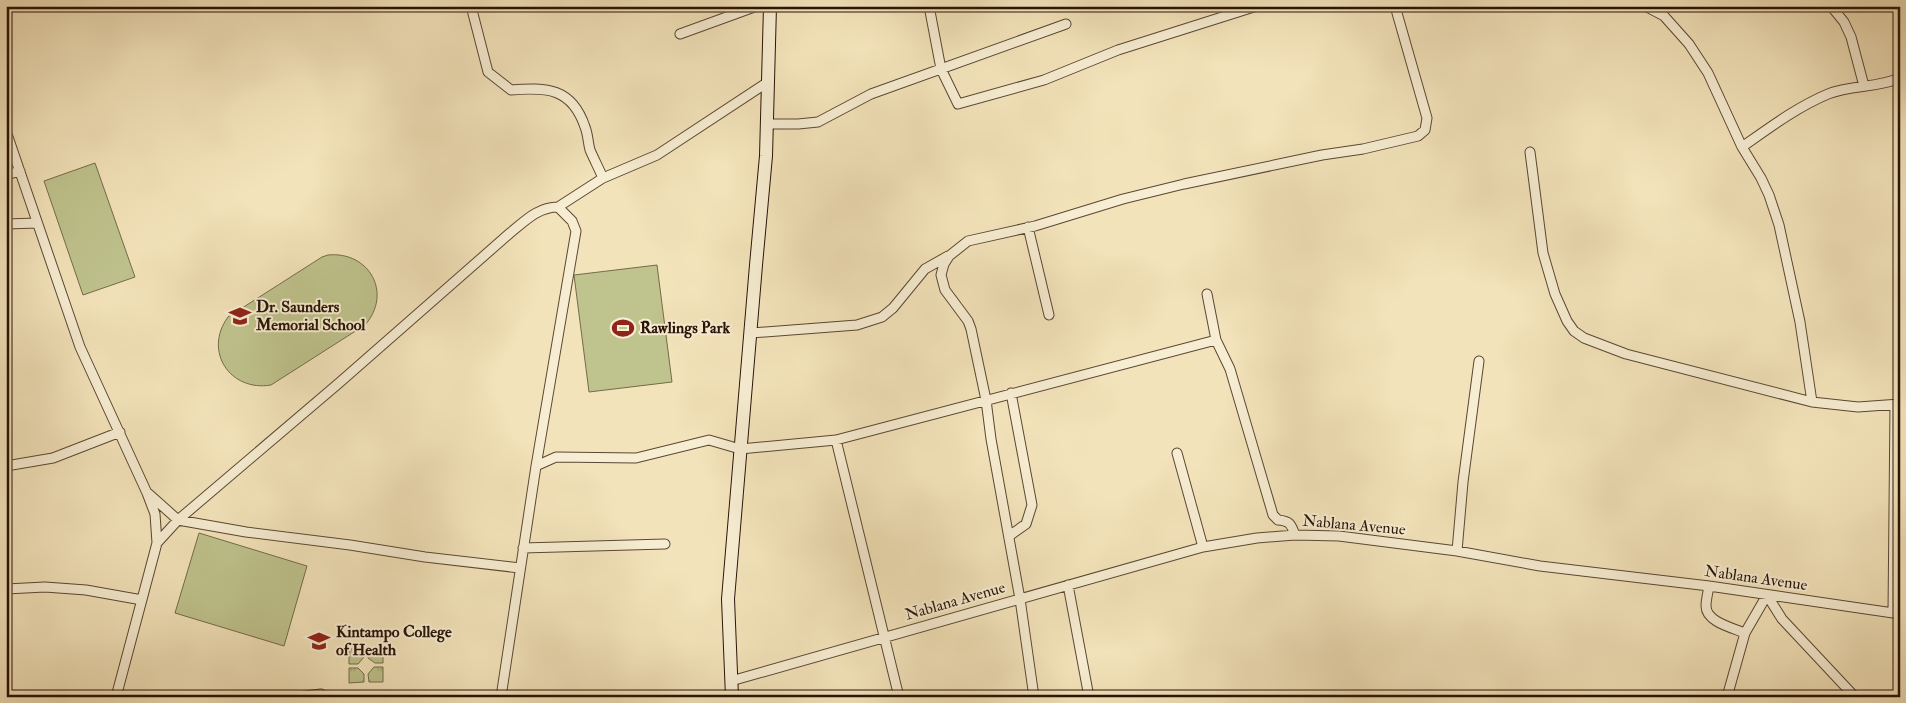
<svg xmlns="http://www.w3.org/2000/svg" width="1906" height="703" font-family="'IM FELL Double Pica',serif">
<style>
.grass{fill:url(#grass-tufts);stroke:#746b4a}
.pitch{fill:#bfc38d;stroke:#746b4a}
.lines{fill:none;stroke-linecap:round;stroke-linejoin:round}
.minor-casing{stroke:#5b4733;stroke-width:11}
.secondary-casing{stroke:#281306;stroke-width:14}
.minor{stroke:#f7edd2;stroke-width:9}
.secondary{stroke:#f7edd2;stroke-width:12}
.labels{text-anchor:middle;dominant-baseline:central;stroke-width:4;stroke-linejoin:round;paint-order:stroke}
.poi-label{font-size:16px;font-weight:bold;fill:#281306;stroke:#f7edd2;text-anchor:start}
.street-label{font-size:16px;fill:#281306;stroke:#f7edd2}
</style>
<defs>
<pattern id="grass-tufts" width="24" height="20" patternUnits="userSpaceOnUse" patternTransform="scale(1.25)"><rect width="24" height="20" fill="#bfc38d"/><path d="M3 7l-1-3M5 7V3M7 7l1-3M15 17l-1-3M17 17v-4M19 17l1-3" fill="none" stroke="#a4a778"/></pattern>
</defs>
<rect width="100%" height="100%" fill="#f3e3ba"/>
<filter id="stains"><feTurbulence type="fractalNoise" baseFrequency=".004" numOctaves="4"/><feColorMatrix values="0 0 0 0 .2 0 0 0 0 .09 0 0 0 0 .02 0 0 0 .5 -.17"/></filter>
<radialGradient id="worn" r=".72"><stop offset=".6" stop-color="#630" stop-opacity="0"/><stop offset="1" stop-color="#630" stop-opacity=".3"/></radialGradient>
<!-- grass -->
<path class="grass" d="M364 649V657L358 664H349V649Z
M383 649V663H375L368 658V650Z
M374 667H383V682H369L368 674Z
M349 668H358L364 674V682L349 683Z"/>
<!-- pitch -->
<path class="pitch" d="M95 163 135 277 83 295 44 181Z
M328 255C369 251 393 293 365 325L271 385C230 392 203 351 228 317L322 257Z
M657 265 672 382 589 392 574 275Z
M199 533 307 566 284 646 175 613Z
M1747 691 1837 697H1746Z"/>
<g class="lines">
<!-- minor casing -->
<g class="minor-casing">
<path id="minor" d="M471 6 488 72 511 90C547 87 572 88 585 127 588 134 588 143 590 150 594 159 599 169 603 178
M929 6 941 69 958 104 1044 80 1118 50 1257 6
M1645 6 1664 16 1689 44 1708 73 1742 147 1761 178 1769 195 1779 225 1800 322 1812 402
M1831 6 1844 22 1851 37 1864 86
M680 34 757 6
M767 124H798L818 122 871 94 1066 24
M6 131 80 347 147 493 155 514 157 543 116 697
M1742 147C1769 128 1797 107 1828 94 1851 85 1877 88 1900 78
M1530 152 1543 253 1555 294 1567 321 1574 331 1584 338 1626 354 1812 402 1858 407 1900 404
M6 175 20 171
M6 224 37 223
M1028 227 1049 315
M1207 294 1216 340
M751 333 857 325 882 317 893 308 925 269 948 256
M836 440 899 697
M1177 453 1203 547
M6 466 53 458 120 432
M536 466 556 457 636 458 709 440 740 449 836 440 1216 340 1230 369 1273 515 1278 520C1290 521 1291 524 1295 535
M149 494 178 520 246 532 350 545 425 557 520 568
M1009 536 1026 524 1032 505 1011 393
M157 543 178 520 339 383 510 233C525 221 538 207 558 207
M523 548 665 544
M1457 551 1463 482 1479 361
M1068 585 1089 697
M1709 586C1708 592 1706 600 1706 606 1706 622 1733 628 1745 633
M6 589 45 587 86 590 142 600
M1893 613 1895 405
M731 681 1203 547 1257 538 1295 535 1339 536 1457 551 1540 566 1709 586 1900 614
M297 697 321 694V697
M501 697 536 466 576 231 572 221 558 207 603 178 657 155 768 82
M1034 697 1020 599 991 439 986 400 971 329 968 321 945 290 941 275 944 264 949 256 968 241 1035 226 1123 199 1184 184 1322 155 1363 149 1418 136 1425 130 1427 118 1395 6
M1727 697 1745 633 1767 595 1782 619 1855 697"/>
</g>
<!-- secondary casing -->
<g class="secondary-casing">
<path id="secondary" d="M732 697 728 599 756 265 766 156 770 6"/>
</g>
<!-- minor -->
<use href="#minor" class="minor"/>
<!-- secondary -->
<use href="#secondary" class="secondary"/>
</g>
<!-- icons -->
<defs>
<g id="school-bare" transform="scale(1.725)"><path d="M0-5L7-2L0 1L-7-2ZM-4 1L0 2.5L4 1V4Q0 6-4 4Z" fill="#8f2418" stroke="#f7edd2" stroke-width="2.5" paint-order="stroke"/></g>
<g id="stadium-bare" transform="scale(1.725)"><path d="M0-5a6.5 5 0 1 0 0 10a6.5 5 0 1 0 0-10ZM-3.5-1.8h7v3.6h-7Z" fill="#8f2418" stroke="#f7edd2" stroke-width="2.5" paint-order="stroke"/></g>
</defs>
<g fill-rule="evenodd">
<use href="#school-bare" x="240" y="316"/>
<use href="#stadium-bare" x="623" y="328"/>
<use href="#school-bare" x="319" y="641"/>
</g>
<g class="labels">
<!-- poi labels -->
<g class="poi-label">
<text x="256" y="307">Dr. Saunders<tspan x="256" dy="18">Memorial School</tspan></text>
<text x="640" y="328">Rawlings Park</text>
<text x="336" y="632">Kintampo College<tspan x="336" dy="18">of Health</tspan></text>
</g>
<!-- street labels -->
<g class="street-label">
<text transform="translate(1354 525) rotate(5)">Nablana Avenue</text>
<text transform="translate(1756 578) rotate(8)">Nablana Avenue</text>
<text transform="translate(955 601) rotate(-16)">Nablana Avenue</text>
</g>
</g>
<!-- margin -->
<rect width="1906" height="703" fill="none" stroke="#f3e3ba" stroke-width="25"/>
<rect x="8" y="8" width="1891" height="688" fill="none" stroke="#281306" stroke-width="2.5"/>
<rect x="12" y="12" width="1881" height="678" fill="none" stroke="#281306"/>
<rect width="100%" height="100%" filter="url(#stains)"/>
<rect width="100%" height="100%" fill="url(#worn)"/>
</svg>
